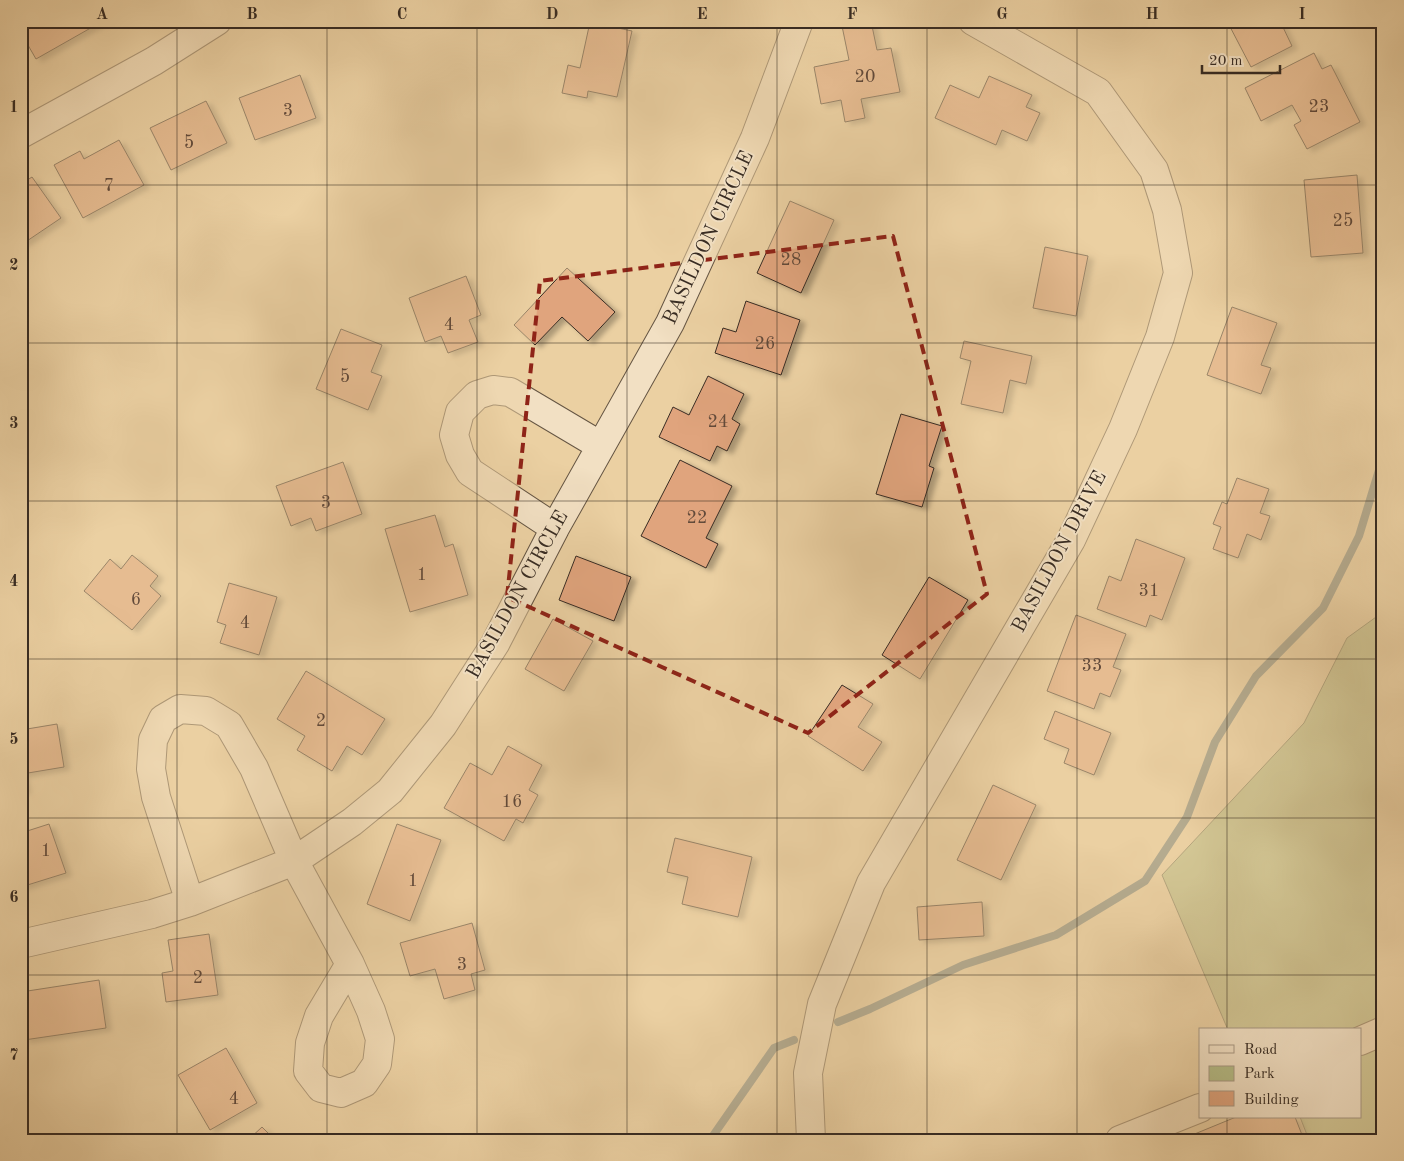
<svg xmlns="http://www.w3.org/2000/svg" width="1404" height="1161" font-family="'Old Standard TT',serif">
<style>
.green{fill:#b5bc86;stroke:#767454}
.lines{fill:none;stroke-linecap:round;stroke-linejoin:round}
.stream{stroke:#747e78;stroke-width:8}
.building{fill:#e0a47d;stroke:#382c23;filter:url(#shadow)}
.minor-casing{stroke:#655543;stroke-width:30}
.minor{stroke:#f2e0c3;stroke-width:28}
.marked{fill:none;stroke:#8f2418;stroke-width:4;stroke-dasharray:10 6;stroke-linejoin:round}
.grid{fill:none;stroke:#382c23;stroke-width:1;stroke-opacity:0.55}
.labels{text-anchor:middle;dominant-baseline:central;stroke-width:4;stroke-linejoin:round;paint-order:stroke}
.number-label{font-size:18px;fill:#624a3a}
.street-label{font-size:20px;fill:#382c23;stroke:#f2e0c3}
.neatline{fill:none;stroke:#382c23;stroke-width:2}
.grid-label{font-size:16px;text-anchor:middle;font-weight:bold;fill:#382c23}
</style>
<defs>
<filter id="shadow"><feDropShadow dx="5.5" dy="3" stdDeviation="2.5" flood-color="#0004"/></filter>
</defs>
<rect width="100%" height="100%" fill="#ebd0a2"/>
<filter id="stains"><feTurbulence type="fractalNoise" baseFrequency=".004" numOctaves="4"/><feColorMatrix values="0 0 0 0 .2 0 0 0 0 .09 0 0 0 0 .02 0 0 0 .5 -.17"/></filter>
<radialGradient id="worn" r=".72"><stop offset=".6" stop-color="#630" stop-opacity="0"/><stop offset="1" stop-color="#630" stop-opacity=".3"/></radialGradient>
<!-- green -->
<path class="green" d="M1383 612V1140H1309L1300 1117H1360V1030H1228L1162 875 1304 723 1347 638Z"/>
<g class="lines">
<!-- stream -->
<path class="stream" d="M838 1022 870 1009 963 965 1056 935 1145 881 1187 817 1215 742 1256 676 1323 608 1359 536 1383 457
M710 1140 774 1048 794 1040"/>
</g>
<!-- building -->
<path class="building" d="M27 21H103L36 59 21 33V24Z
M864 21H871L877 50 891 48 900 92 861 99 865 118 845 122 841 100 821 104 814 67 849 60 842 26Z
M1227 21H1280L1292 46 1251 67Z
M590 22 632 31 617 97 588 91 587 98 562 93 568 65 580 68Z
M1314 53 1322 69 1331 65 1360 122 1307 149 1294 125 1301 121 1292 105 1261 121 1245 88Z
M300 75 316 118 255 140 239 98Z
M989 76 1032 95 1026 107 1040 113 1027 141 1002 130 996 145 935 118 950 85 979 98Z
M206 101 227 143 171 170 150 128Z
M119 140 144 185 83 218 54 165 80 151 84 159Z
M1357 175 1363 253 1311 257 1304 180Z
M32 177 61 218 21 245V184Z
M790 201 834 220 801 293 757 273Z
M1045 247 1088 256 1076 316 1033 308Z
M567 268 615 312 588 341 562 317 535 345 514 325Z
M466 276 481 315 469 320 478 342 448 353 441 336 425 342 409 298Z
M746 301 800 320 781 375 715 353 723 328 736 332Z
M1232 307 1277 323 1261 365 1271 368 1261 394 1207 375Z
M341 329 382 345 371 372 382 376 368 410 316 389Z
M964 341 1032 356 1026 384 1010 380 1003 413 961 404 971 361 960 358Z
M708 376 744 394 732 419 740 424 727 451 717 446 710 461 659 437 673 407 689 415Z
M901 414 942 426 929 466 934 468 922 507 876 494Z
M680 460 732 486 706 538 718 544 706 568 641 536Z
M343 462 362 514 316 531 311 518 291 526 276 486Z
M1237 478 1269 489 1260 513 1270 516 1261 540 1247 534 1238 558 1213 549 1221 527 1213 524 1222 502 1227 504Z
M435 515 445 547 453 544 468 595 410 612 385 529Z
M1136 539 1185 558 1162 620 1150 615 1146 627 1097 609 1109 576 1121 581Z
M132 555 158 576 150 586 161 596 132 630 84 591 110 559 121 569Z
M576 556 631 577 614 621 559 600Z
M929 577 968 600 920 679 882 655Z
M229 583 277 597 259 655 220 643 226 625 217 622Z
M1076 615 1126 634 1113 667 1121 670 1110 697 1100 693 1094 709 1047 691Z
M553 619 593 641 564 691 525 669Z
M306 671 385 719 362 755 347 746 332 771 297 750 305 736 277 719Z
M842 685 873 704 858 727 882 742 863 771 808 736Z
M1055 711 1111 733 1094 775 1064 763 1069 749 1044 739Z
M57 724 64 767 22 774 25 790 21 791V730Z
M508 746 542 765 529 790 538 795 523 823 516 819 504 841 444 808 470 763 492 775Z
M993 785 1036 805 1001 880 957 860Z
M49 824 66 873 21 887V833Z
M397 824 441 840 410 921 367 904Z
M675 838 752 857 738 917 682 904 688 877 667 872Z
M982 902 984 936 919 940 917 907Z
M472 923 485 970 471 974 475 990 444 999 435 969 410 976 400 943Z
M209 934 218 995 166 1002 162 973 173 971 168 940Z
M99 980 106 1028 24 1040 21 1023V992Z
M226 1048 257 1103 210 1130 178 1075Z
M1236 1117H1295L1304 1140H1180Z
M262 1127 275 1140H248Z"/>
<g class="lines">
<!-- minor casing -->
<g class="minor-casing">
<path id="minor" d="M21 134 154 61 217 21
M555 528 470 472 460 455 454 435 460 412 477 395 493 390 510 392 601 446
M190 902 156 797 151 769 153 740 163 719 180 709 206 711 229 725 254 768 294 861 350 964 371 1011 380 1039 377 1064 364 1083 341 1093 321 1088 308 1071 310 1043 319 1016 350 964
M21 944 152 914 190 902 294 861 352 822 390 791 443 725 495 644 555 528 670 323 755 138 799 21
M1360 1041 1383 1031
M811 1140 808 1073 822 1004 871 883 1071 540 1123 429 1160 337 1178 273 1167 210 1154 170 1098 92 973 21
M1120 1140 1200 1108"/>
</g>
<!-- minor -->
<use href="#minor" class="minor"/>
</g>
<!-- marked area -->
<path d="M0 0H1404V1161H0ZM893 236 987 594 808 733 507 597 540 281Z" fill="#ebd0a2" fill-opacity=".55" fill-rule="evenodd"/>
<path class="marked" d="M893 236 987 594 808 733 507 597 540 281Z"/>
<!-- grid -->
<path class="grid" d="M177 21V1140M327 21V1140M477 21V1140M627 21V1140M777 21V1140M927 21V1140M1077 21V1140M1227 21V1030M21 185H1383M21 343H1383M21 501H1383M21 659H1383M21 818H1383M21 975H1383M1227 1117V1140"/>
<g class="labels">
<!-- number labels -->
<g class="number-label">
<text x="865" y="77">20</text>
<text x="1319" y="107">23</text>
<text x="288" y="111">3</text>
<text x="189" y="143">5</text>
<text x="109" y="186">7</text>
<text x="1343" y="221">25</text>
<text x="791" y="260">28</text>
<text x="449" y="325">4</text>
<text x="765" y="344">26</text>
<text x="345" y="377">5</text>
<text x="718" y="422">24</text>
<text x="326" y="503">3</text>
<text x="697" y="518">22</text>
<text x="422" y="575">1</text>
<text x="1149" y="591">31</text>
<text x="136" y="600">6</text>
<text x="245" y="623">4</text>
<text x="1092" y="666">33</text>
<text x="321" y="721">2</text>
<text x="512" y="802">16</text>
<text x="46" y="851">1</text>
<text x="413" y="881">1</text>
<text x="462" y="965">3</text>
<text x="198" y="978">2</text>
<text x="234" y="1099">4</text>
</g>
<!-- street labels -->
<g class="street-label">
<text transform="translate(709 238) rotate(-65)">BASILDON CIRCLE</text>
<text transform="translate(1060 552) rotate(-62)">BASILDON DRIVE</text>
<text transform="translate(518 595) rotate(-61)">BASILDON CIRCLE</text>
</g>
</g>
<!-- margin -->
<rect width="1404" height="1161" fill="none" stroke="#ebd0a2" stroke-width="55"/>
<!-- legend -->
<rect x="1199" y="1028" width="162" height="90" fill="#f2e0c3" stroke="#a89883"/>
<rect x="1209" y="1045" width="25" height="8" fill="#f2e0c3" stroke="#a89883"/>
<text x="1244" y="1054" font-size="15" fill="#382c23">Road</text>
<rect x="1209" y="1066" width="25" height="15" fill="#b5bc86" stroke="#a89883"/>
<text x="1244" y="1078" font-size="15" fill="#382c23">Park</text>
<rect x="1209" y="1091" width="25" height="15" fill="#e0a47d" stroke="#a89883"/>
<text x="1244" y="1104" font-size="15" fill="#382c23">Building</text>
<!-- scale -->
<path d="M1202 65v8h78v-8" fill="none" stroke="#382c23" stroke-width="2.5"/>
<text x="1209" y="65" font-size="15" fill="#382c23" stroke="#f2e0c3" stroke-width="4" paint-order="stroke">20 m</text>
<rect x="28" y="28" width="1348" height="1106" class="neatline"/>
<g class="grid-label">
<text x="102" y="19">A</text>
<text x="252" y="19">B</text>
<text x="402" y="19">C</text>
<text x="552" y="19">D</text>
<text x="702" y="19">E</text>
<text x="852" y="19">F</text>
<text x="1002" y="19">G</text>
<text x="1152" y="19">H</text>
<text x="1302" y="19">I</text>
<text x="14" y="112">1</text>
<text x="14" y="270">2</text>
<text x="14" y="428">3</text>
<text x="14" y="586">4</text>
<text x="14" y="744">5</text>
<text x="14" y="902">6</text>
<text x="14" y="1060">7</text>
</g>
<rect width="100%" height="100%" filter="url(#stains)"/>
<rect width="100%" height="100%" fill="url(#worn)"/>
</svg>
